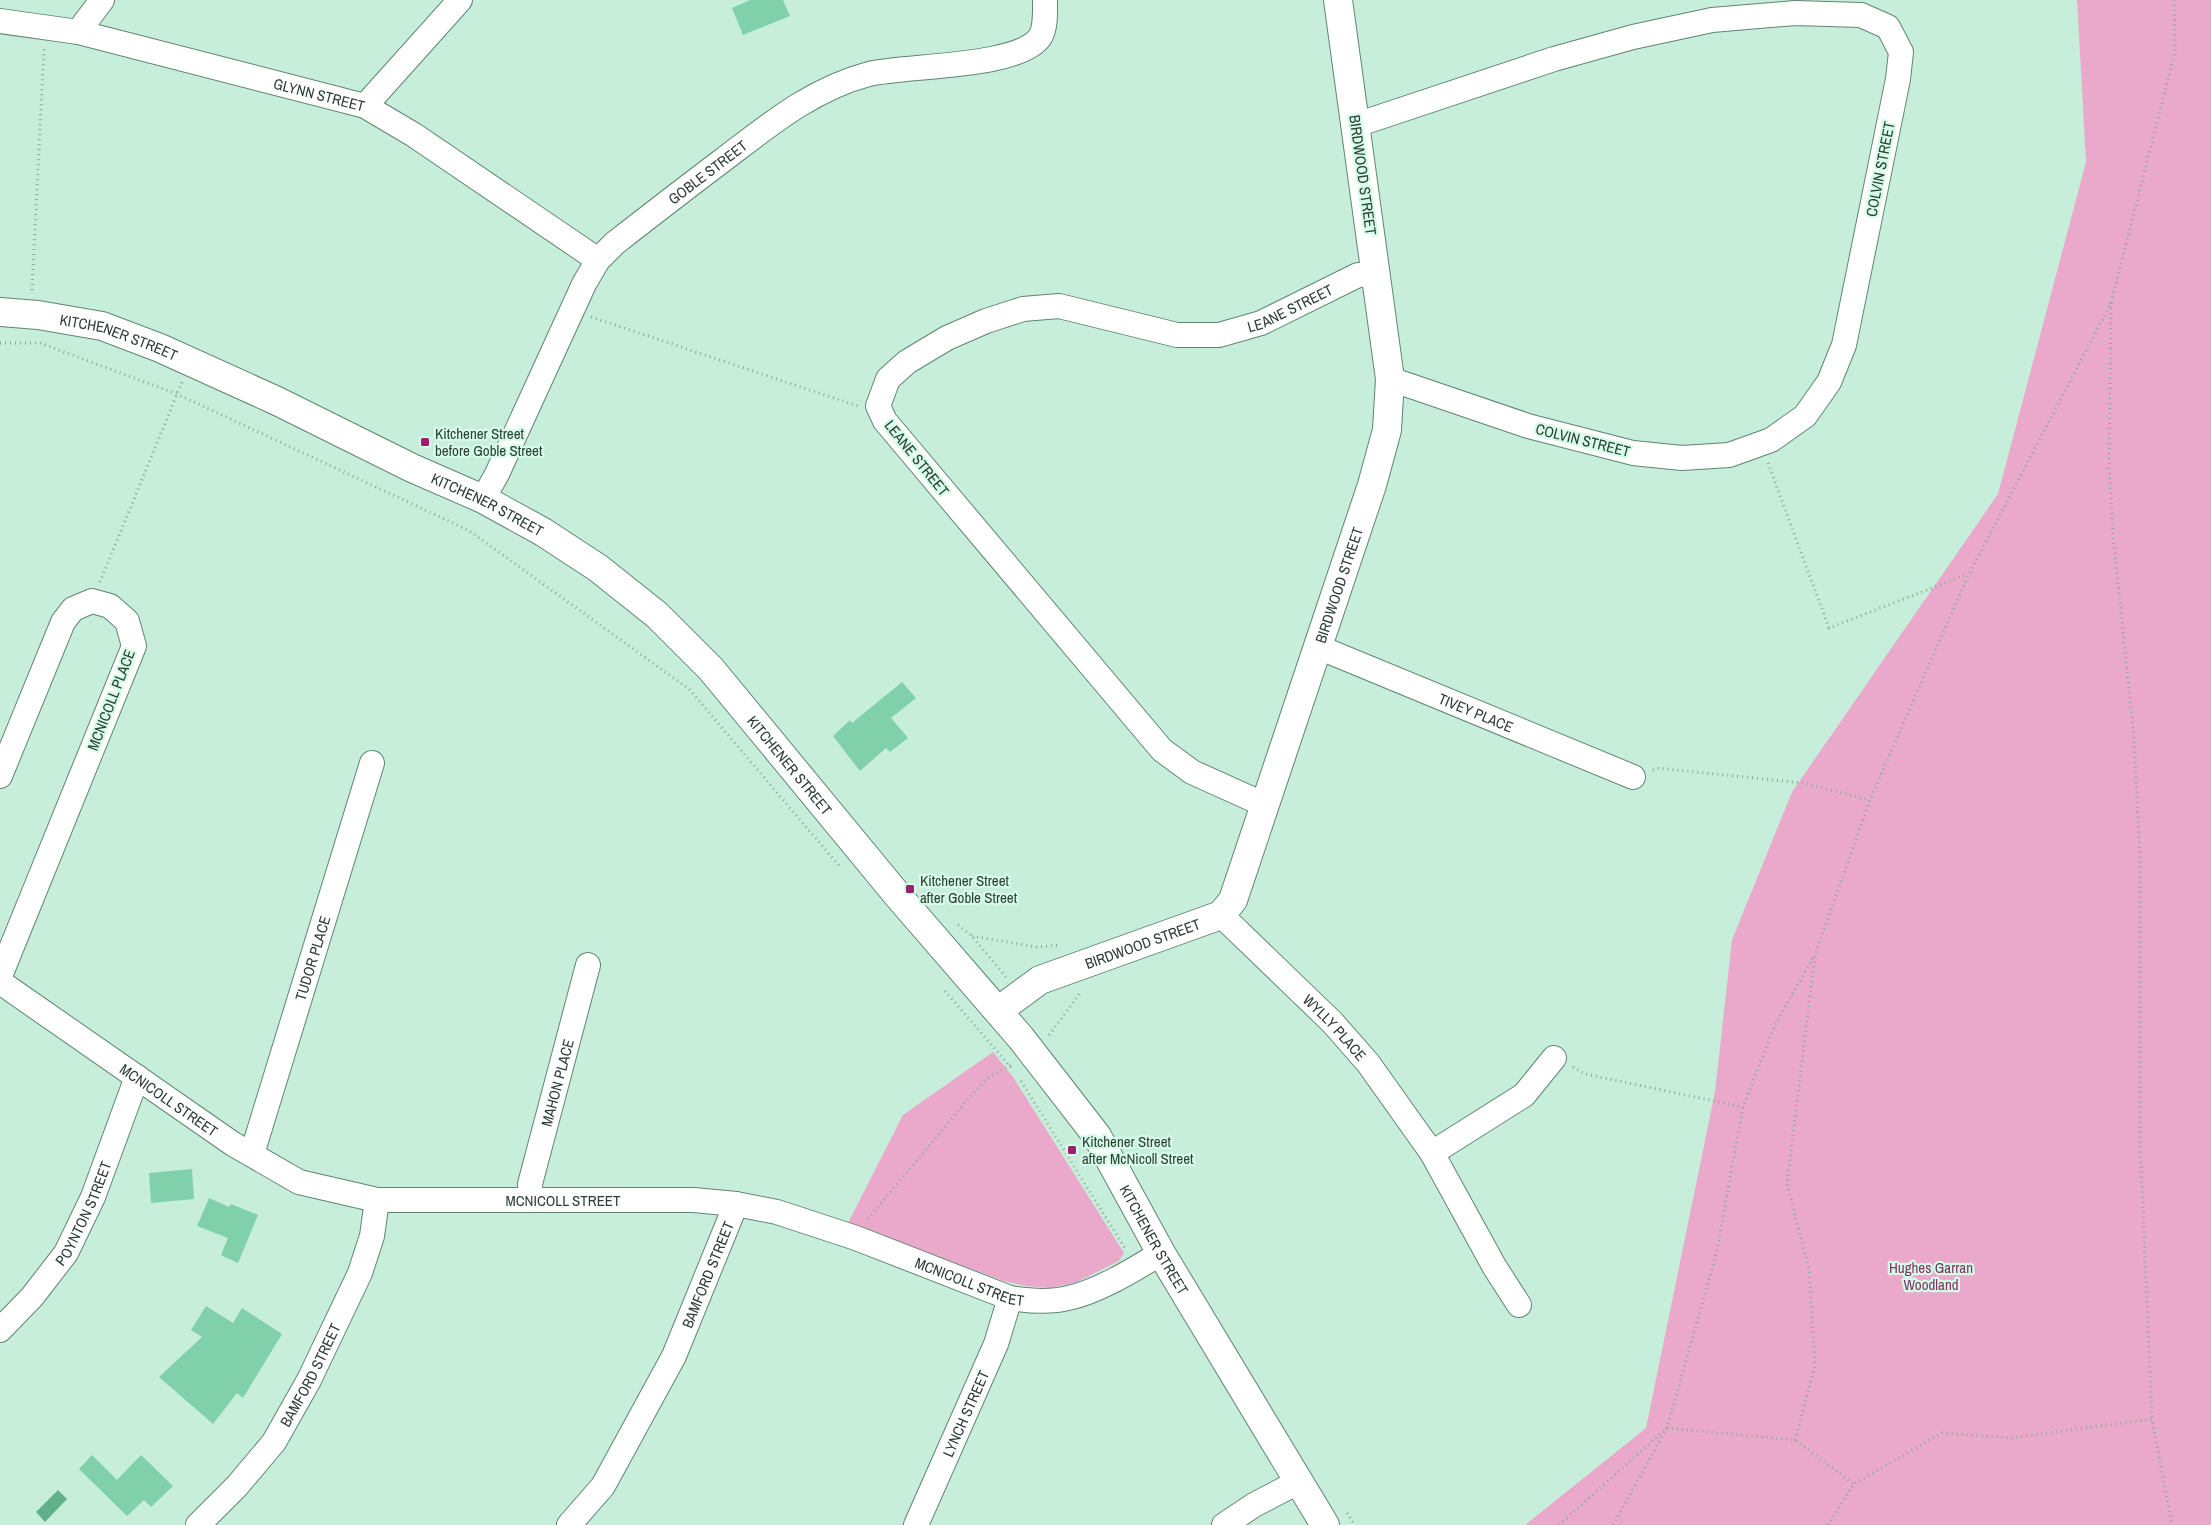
<svg xmlns="http://www.w3.org/2000/svg" width="2211" height="1525" font-family="'Archivo Narrow',sans-serif">
<style>
.green{fill:#eaa9cb}
.water{fill:#60b08c}
.building{fill:#80d0ab}
.lines{fill:none;stroke-linecap:round;stroke-linejoin:round}
.minor-casing{stroke:#608573;stroke-width:26}
.tertiary-casing{stroke:#608573;stroke-width:30}
.path{stroke:#8ba99a;stroke-width:3;stroke-dasharray:1 4;stroke-linecap:butt}
.minor{stroke:#fff;stroke-width:24}
.tertiary{stroke:#fff;stroke-width:28}
.poi-dot{fill:#9e1d70;stroke:#d4fce7;stroke-width:2}
.labels{text-anchor:middle;dominant-baseline:central;stroke-width:4.5;stroke-linejoin:round;paint-order:stroke}
.street-label{font-size:15px;fill:#2e3d36;stroke:#d4fce7}
.poi-label{font-size:15px;fill:#2e3d36;stroke:#d4fce7;text-anchor:start}
.park-label{font-size:15px;fill:#833162;stroke:#d4fce7}
</style>
<rect width="100%" height="100%" fill="#c7eeda"/>
<!-- green -->
<path class="green" d="M2077 0H2211V1525H1525L1646 1428 1715 1092 1732 940 1792 792 1998 494 2086 162Z
M993 1052 1013 1077 1124 1253 1119 1261 1077 1282 1050 1288 1026 1286 1004 1281 848 1223 903 1115Z"/>
<!-- water -->
<path class="water" d="M58 1490 67 1499 45 1522 36 1512Z"/>
<!-- building -->
<path class="building" d="M750 0H783L790 16 743 35 732 8Z
M902 682 916 698 891 718 908 738 890 752 886 748 860 771 833 736 850 720 852 723Z
M192 1169 194 1199 151 1203 149 1173Z
M209 1198 229 1207 231 1204 258 1215 238 1263 221 1255 228 1238 197 1226Z
M206 1306 233 1323 242 1308 282 1334 243 1398 237 1393 213 1424 159 1377 202 1337 191 1330Z
M92 1455 117 1480 141 1455 173 1486 151 1507 144 1500 127 1516 79 1469Z"/>
<g class="lines">
<!-- minor casing -->
<g class="minor-casing">
<g id="minor">
<path id="s1" d="M0 21 78 32 365 106 414 135 598 260"/>
<path d="M78 32 102 0"/>
<path d="M365 106 460 0"/>
<path d="M1356 125 1554 59 1633 37 1712 20 1795 13 1861 15 1888 27 1901 52 1898 79 1844 345 1829 382 1805 416 1771 440 1729 455 1682 458 1633 453 1528 426 1390 379"/>
<path id="s2" d="M483 499 497 474 584 284 598 260 615 243C651 215 687 187 723 160 769 125 812 89 869 74 906 65 1019 68 1040 37 1046 28 1045 11 1045 0"/>
<path id="s3" d="M1318 647 1633 777"/>
<path d="M0 776 63 622 73 609 92 601 110 606 127 621 134 646 0 976"/>
<path id="s4" d="M1265 805 1192 772 1162 750 885 421 878 406 888 379 907 362 947 338 986 321 1023 309 1059 306 1177 335H1219L1261 323 1358 275 1376 274"/>
<path id="s5" d="M1221 915 1332 1022 1368 1063 1432 1153 1494 1266 1519 1305"/>
<path id="s6" d="M0 982 233 1144 299 1182 377 1200H694L736 1204 777 1212 856 1238 1010 1298C1029 1301 1049 1303 1068 1298 1098 1292 1135 1269 1161 1253"/>
<path d="M1432 1153 1524 1095 1554 1058"/>
<path id="s7" d="M252 1154 372 763"/>
<path id="s8" d="M531 1200 530 1184 588 965"/>
<path id="s9" d="M0 1330 32 1297 66 1253 93 1197 137 1077"/>
<path id="s10" d="M198 1525 237 1486 274 1442 309 1380 360 1273 372 1236 377 1200"/>
<path id="s11" d="M569 1525 603 1486 674 1356 736 1204"/>
<path id="s12" d="M916 1525 996 1344 1010 1298"/>
<path d="M1224 1525 1254 1505 1298 1482"/>
</g>
</g>
<!-- tertiary casing -->
<g class="tertiary-casing">
<g id="tertiary">
<path id="s13" d="M0 312 38 315 102 326 160 348 277 401 412 468 483 499 543 532 598 568 657 615 711 669 899 897 1021 1038 1097 1136 1161 1253 1325 1525"/>
<path id="s14" d="M998 1011 1040 980 1221 915 1233 900 1372 485 1387 430 1390 379 1338 0"/>
</g>
</g>
<!-- path -->
<path class="path" d="M32 290 44 49
M2111 303 2109 468 2113 534 2134 738 2140 859V1139L2152 1419
M591 317 858 406
M0 343H40L177 394 468 530 689 689 841 868
M1768 463 1829 628 1968 574
M100 582 182 382
M1653 770 1657 768 1803 783 1870 800
M958 925 972 936 1006 977
M972 936 1037 947 1061 945
M945 991 1013 1070
M1049 1035 1081 992
M1573 1067 1585 1074 1743 1107
M1021 1081 1126 1250
M868 1219 969 1098 988 1078 1011 1065
M1795 1440 1815 1365 1809 1269 1787 1184 1815 955 1870 800 1969 574 2111 303 2175 52 2174 0
M1347 1513 1355 1525
M1559 1525 1667 1428 1795 1440 1854 1484
M1613 1525 1667 1428 1716 1255 1743 1107 1775 1025 1813 958
M1828 1525 1854 1484 1942 1433 2011 1438 2152 1419 2172 1525"/>
<!-- minor -->
<use href="#minor" class="minor"/>
<!-- tertiary -->
<use href="#tertiary" class="tertiary"/>
</g>
<!-- markers -->
<g class="poi-dot">
<rect x="420" y="437" width="10" height="10" rx="2.5"/>
<rect x="905" y="884" width="10" height="10" rx="2.5"/>
<rect x="1067" y="1145" width="10" height="10" rx="2.5"/>
</g>
<g class="labels">
<!-- street labels -->
<g class="street-label">
<text stroke="none"><textPath href="#s1" startOffset="328">GLYNN STREET</textPath></text>
<text transform="translate(1880 169) rotate(-79)">COLVIN STREET</text>
<text stroke="none"><textPath href="#s2" startOffset="406">GOBLE STREET</textPath></text>
<text transform="translate(1363 175) rotate(82)">BIRDWOOD STREET</text>
<text stroke="none"><textPath href="#s4" startOffset="1022">LEANE STREET</textPath></text>
<text stroke="none"><textPath href="#s13" startOffset="122">KITCHENER STREET</textPath></text>
<text transform="translate(1583 440) rotate(14)">COLVIN STREET</text>
<text transform="translate(917 458) rotate(51)">LEANE STREET</text>
<text stroke="none"><textPath href="#s13" startOffset="528">KITCHENER STREET</textPath></text>
<text stroke="none"><textPath href="#s14" startOffset="596">BIRDWOOD STREET</textPath></text>
<text transform="translate(111 700) rotate(-69)">MCNICOLL PLACE</text>
<text stroke="none"><textPath href="#s3" startOffset="171">TIVEY PLACE</textPath></text>
<text stroke="none"><textPath href="#s13" startOffset="932">KITCHENER STREET</textPath></text>
<text stroke="none"><textPath href="#s14" startOffset="161">BIRDWOOD STREET</textPath></text>
<text stroke="none"><textPath href="#s7" startOffset="205">TUDOR PLACE</textPath></text>
<text stroke="none"><textPath href="#s5" startOffset="160">WYLLY PLACE</textPath></text>
<text stroke="none"><textPath href="#s8" startOffset="121">MAHON PLACE</textPath></text>
<text stroke="none"><textPath href="#s6" startOffset="206">MCNICOLL STREET</textPath></text>
<text stroke="none"><textPath href="#s6" startOffset="626">MCNICOLL STREET</textPath></text>
<text stroke="none"><textPath href="#s9" startOffset="145">POYNTON STREET</textPath></text>
<text stroke="none"><textPath href="#s13" startOffset="1532">KITCHENER STREET</textPath></text>
<text stroke="none"><textPath href="#s11" startOffset="288">BAMFORD STREET</textPath></text>
<text stroke="none"><textPath href="#s6" startOffset="1046">MCNICOLL STREET</textPath></text>
<text stroke="none"><textPath href="#s10" startOffset="189">BAMFORD STREET</textPath></text>
<text stroke="none"><textPath href="#s12" startOffset="122">LYNCH STREET</textPath></text>
</g>
<!-- poi labels -->
<g class="poi-label">
<text x="435" y="433">Kitchener Street<tspan x="435" dy="17">before Goble Street</tspan></text>
<text x="920" y="880">Kitchener Street<tspan x="920" dy="17">after Goble Street</tspan></text>
<text x="1082" y="1141">Kitchener Street<tspan x="1082" dy="17">after McNicoll Street</tspan></text>
</g>
<!-- park labels -->
<g class="park-label">
<text x="1931" y="1267">Hughes Garran<tspan x="1931" dy="17">Woodland</tspan></text>
</g>
</g>
</svg>
